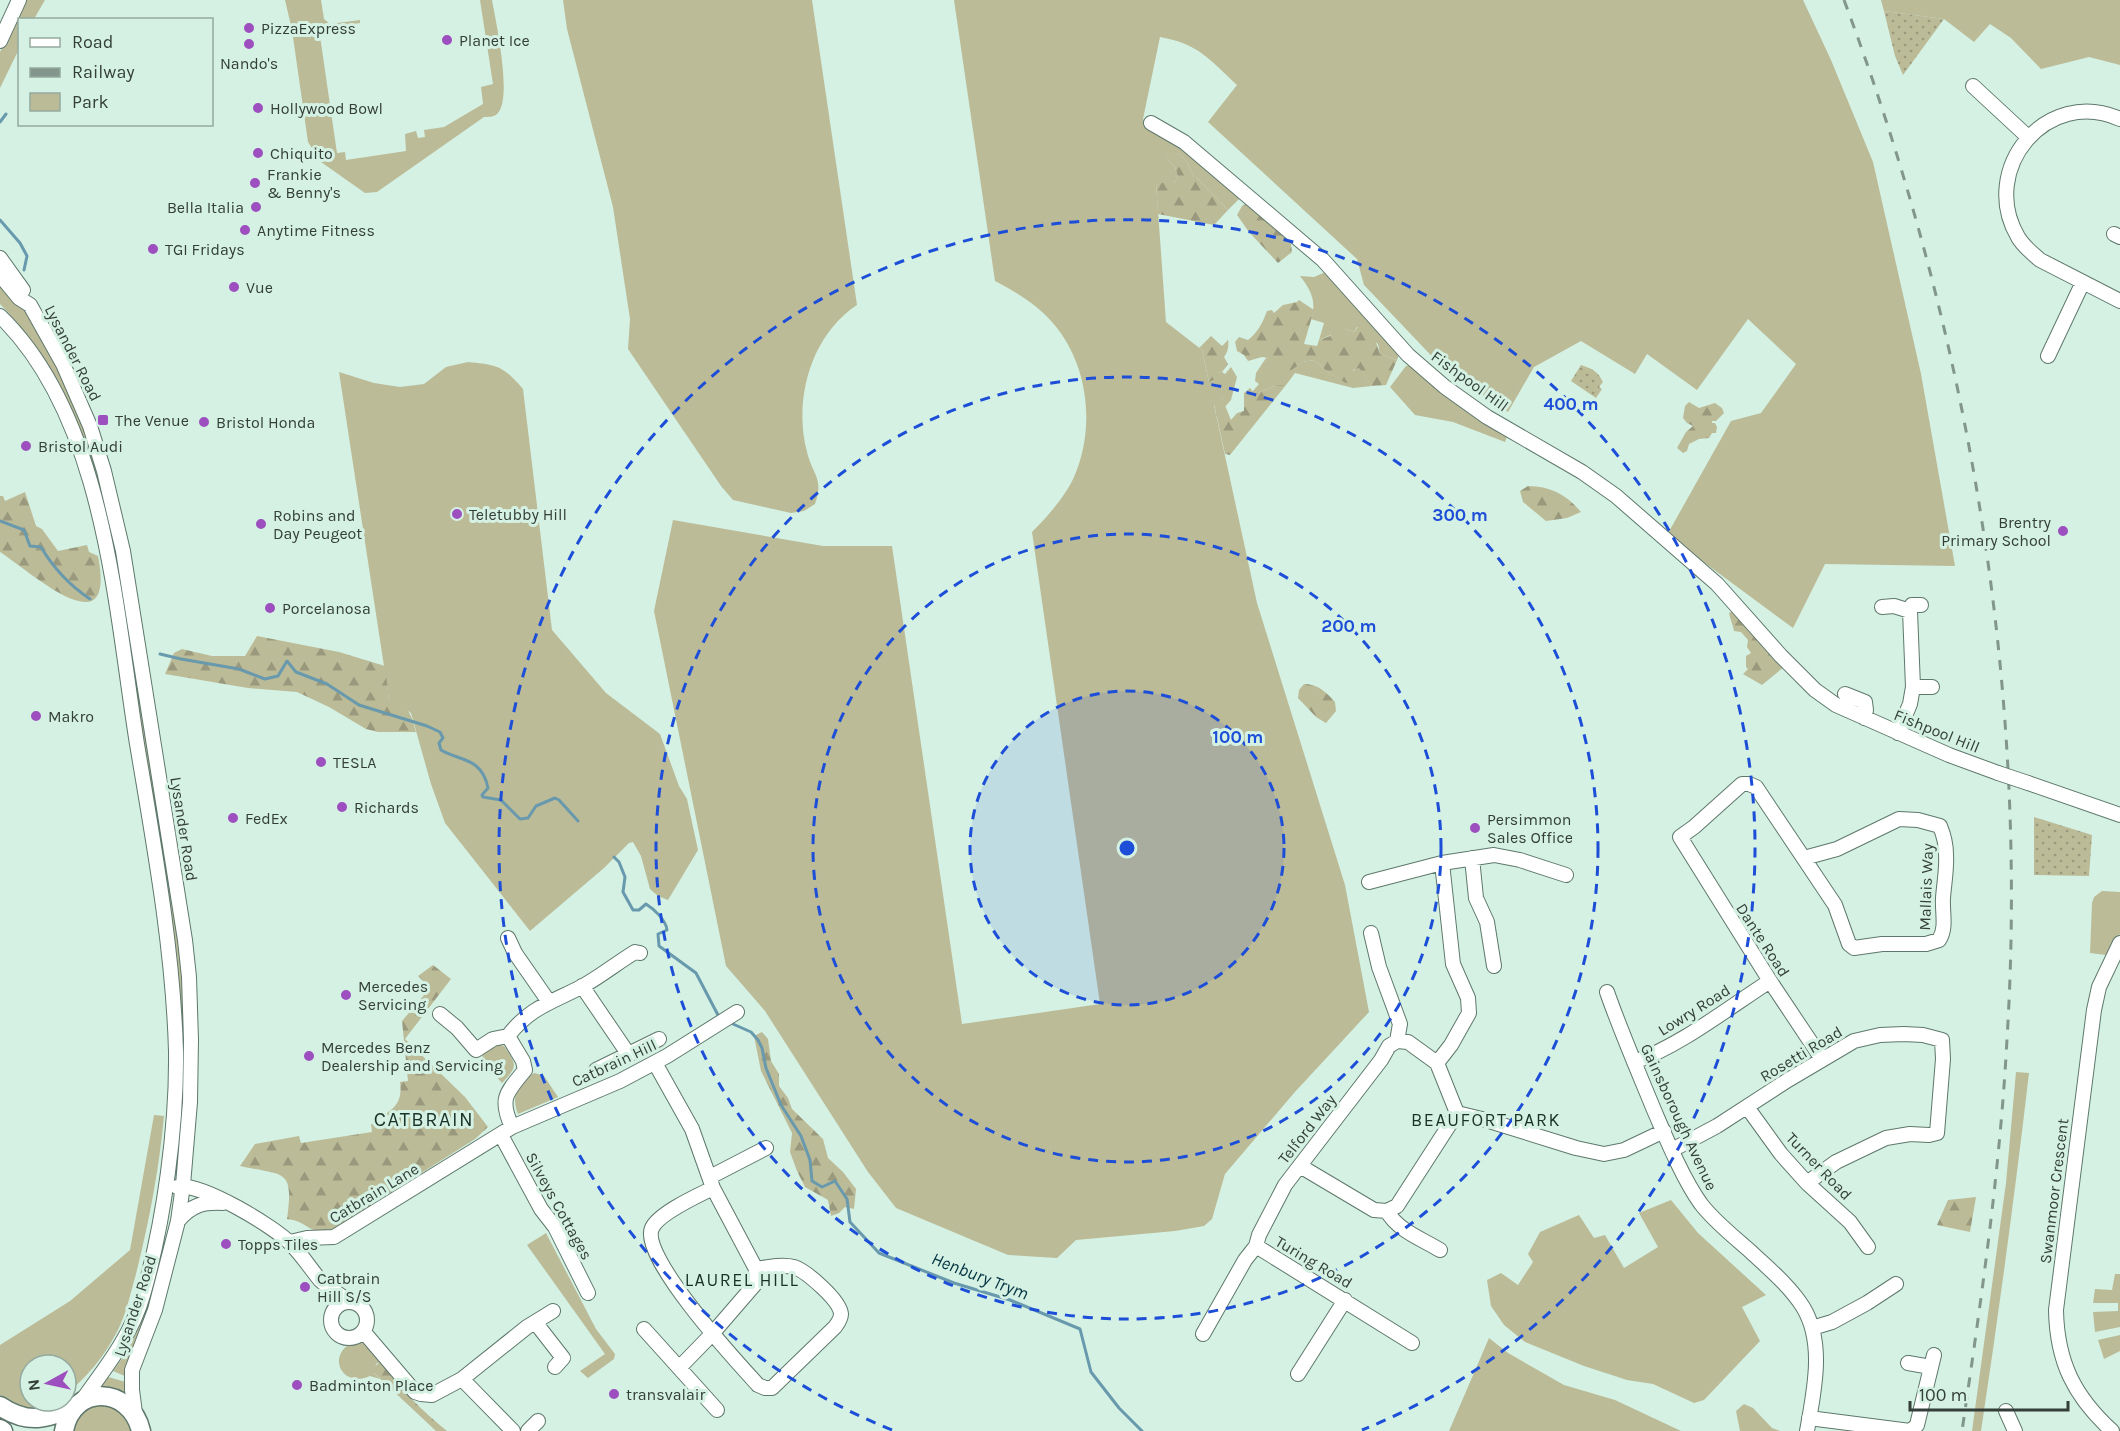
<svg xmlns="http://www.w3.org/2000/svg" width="2120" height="1431" font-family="Karla,sans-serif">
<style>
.green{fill:#bcbb98}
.forest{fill:url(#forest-firs)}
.garden{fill:url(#garden-dots)}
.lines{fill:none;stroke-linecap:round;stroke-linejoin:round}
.stream{stroke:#6899ad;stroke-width:3}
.minor-casing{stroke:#5e786c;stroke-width:16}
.major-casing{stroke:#5e786c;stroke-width:21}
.minor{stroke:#fff;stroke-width:14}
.major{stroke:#fff;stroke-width:18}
.rail{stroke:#82968d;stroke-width:3;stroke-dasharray:10 10;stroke-linecap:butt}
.minor-bridge-casing{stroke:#5e786c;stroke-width:16;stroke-linecap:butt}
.minor-bridge{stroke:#fff;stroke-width:14}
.ring{fill:none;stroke:#1d4ed8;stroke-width:3;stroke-dasharray:10 8}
.poi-dot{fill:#9d4ebf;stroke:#d4f1e3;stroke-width:2}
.labels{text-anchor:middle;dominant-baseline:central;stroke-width:6;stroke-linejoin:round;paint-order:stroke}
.poi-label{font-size:16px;fill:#343f3a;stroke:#d4f1e3;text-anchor:start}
.street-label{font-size:16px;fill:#343f3a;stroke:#d4f1e3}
.neighbourhood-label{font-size:18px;letter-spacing:1.5px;fill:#1a3228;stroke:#d4f1e3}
.water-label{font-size:18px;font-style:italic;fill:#033342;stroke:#d4f1e3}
.quarter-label{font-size:20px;letter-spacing:1.5px;fill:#1a3228;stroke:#d4f1e3}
.centre{fill:#1d4ed8;stroke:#d4f1e3;stroke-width:3}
.ring-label{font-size:18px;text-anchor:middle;font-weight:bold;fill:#1d4ed8;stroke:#d4f1e3;stroke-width:6;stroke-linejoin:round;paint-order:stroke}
</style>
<defs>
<pattern id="forest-firs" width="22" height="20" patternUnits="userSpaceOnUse" patternTransform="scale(1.5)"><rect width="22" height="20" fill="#bcbb98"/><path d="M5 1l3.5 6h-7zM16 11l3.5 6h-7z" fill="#9a997d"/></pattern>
<pattern id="garden-dots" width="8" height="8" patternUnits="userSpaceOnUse" patternTransform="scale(1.5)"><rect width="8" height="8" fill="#bcbb98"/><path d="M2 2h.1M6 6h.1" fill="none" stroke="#9a997d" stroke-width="1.8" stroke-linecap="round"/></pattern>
</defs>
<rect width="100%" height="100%" fill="#d4f1e3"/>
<!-- green -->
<path class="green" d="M25 0H45L34 19 20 20 19 49 0 88V52Z
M285 0H321L324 19 330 24 360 20V23L339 26 340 33 320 36 337 153 345 152 346 160 406 151 405 134 416 131 418 138 425 137 424 130 444 127 483 104 481 87 493 84 480 0H492C496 22 513 100 497 114 494 117 488 117 484 117L377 192 365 193 321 162 308 142 292 30Z
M563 0H812L857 305C811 335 793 400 807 452 813 476 824 478 815 504L804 511 791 513 733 500 721 486 628 349 630 319 613 207 567 29Z
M954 0H1803L1831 60 1873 162 1921 374 1955 566 1825 564 1793 628 1667 535 1731 421 1761 413 1796 364 1748 319 1697 390 1647 354 1635 374 1581 341 1534 367 1508 412 1444 369 1364 285 1357 259 1208 122 1237 85C1209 59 1199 44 1160 37L1143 119 1151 129 1182 147 1241 197 1228 210 1196 177H1194L1188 164 1181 155 1167 154 1166 158 1175 167 1178 177 1174 183H1156L1166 322 1202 350 1209 382 1217 373 1222 372 1225 374 1231 367 1237 377 1231 400 1224 408 1222 398 1214 405 1257 603 1345 885 1369 1012 1294 1093 1225 1174 1212 1219 1204 1226 1175 1231 1076 1240 1057 1258 1008 1255 896 1208 868 1172 765 1011 726 966 654 611 673 520 823 546H892L962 1024 1100 1004 1032 532C1047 517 1065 497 1074 477 1095 429 1089 369 1057 328 1041 307 1018 293 995 281Z
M1881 0H2120V65L2089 57 2041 69 2011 38 1990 24 1974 42 1944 19 1884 11Z
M1328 271 1400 352 1397 360 1380 354 1378 344 1357 327 1354 332 1345 329 1319 340 1324 323 1311 319C1317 302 1311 290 1300 276L1314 277Z
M0 280C8 290 17 299 24 309 58 355 80 416 99 470L95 471C73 410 46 350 0 304Z
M1266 358 1303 362 1314 360 1329 373 1340 379 1359 367 1372 386 1353 388 1295 373 1286 385H1277L1255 394 1252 392 1259 384 1255 381 1256 373Z
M468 362C498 365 503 366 523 389L552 630 606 693 660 734 679 786 687 799 698 850 668 900 658 896 650 889 641 856 633 842 629 843 604 868 530 931 445 823 431 784 411 713 389 699 339 372 374 383 400 387 424 384 446 367Z
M1410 365 1508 434 1505 442 1453 422 1415 415 1390 387 1406 366Z
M104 489 116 542 182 965 186 1040 181 1150 176 1149 181 1026 174 937 108 523 100 490Z
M2102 891 2120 892V934L2106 955 2090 953 2092 903 2094 897Z
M497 1044 504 1046C517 1065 518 1066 502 1083L493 1073 490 1074 482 1063 483 1052Z
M2016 1072 2029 1073C2015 1193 1999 1312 1981 1431H1972L2006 1183Z
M535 1073 544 1076 558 1097 518 1114C513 1100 514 1094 523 1082 527 1078 529 1075 535 1073Z
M154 1115 164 1116C159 1170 149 1222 136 1274 130 1295 125 1320 113 1339 101 1361 84 1379 66 1395V1365H30V1401H58C35 1415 21 1409 0 1395V1345L70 1301 130 1250Z
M1671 1200 1698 1233 1766 1295 1742 1307 1760 1341 1704 1400 1694 1403 1653 1384 1627 1380 1584 1366 1525 1342 1504 1325 1491 1306 1487 1280 1501 1273 1518 1285 1533 1262 1528 1254 1540 1232 1579 1215 1594 1238 1605 1235 1624 1268 1658 1247 1639 1213Z
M174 1201 176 1202 156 1290 127 1377 113 1371C150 1323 163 1260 174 1201Z
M546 1233 596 1329 615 1354 614 1359 588 1378 580 1371 605 1354 527 1245Z
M2115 1274H2120V1327L2095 1332 2093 1312 2118 1311V1303H2093L2095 1289 2112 1290Z
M2120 1335V1351L2104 1359 2098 1340Z
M1489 1338 1508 1353 1564 1385 1615 1400 1681 1431H1449Z
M355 1341 365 1342 380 1362 376 1364 374 1373 380 1379 370 1376C341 1389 325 1354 355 1341Z
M108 1377 126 1382 128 1397 98 1390Z
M102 1404C119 1406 128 1416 133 1431H73C75 1415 88 1406 102 1404Z
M1744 1404 1753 1408 1772 1428 1780 1431H1740L1736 1411Z"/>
<!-- forest -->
<path class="forest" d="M1167 153 1181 155 1188 164 1194 177H1196L1228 210 1214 225 1158 214 1156 183H1174L1178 177 1175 167 1166 158Z
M1249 202 1290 237 1292 252 1278 263 1249 232 1237 215 1242 206Z
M1299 300 1314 310 1304 344 1317 346 1319 340 1330 336 1335 330 1345 329 1354 332 1362 322 1372 330 1380 354 1397 360 1386 385 1372 386 1359 368 1353 370 1351 382 1346 383 1329 373 1314 360 1303 362 1284 375 1269 372 1268 358 1262 357 1248 361 1244 355 1237 351 1235 342 1239 337 1248 340C1258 332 1263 322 1267 311L1272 310 1274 313 1283 305 1297 302Z
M1211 336 1222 346 1228 340C1229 346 1228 352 1224 357L1228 364 1222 372 1217 373 1218 378 1209 382 1202 350 1199 348Z
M1277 385H1286L1230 455 1225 454 1214 404 1222 398 1231 420 1237 413 1244 411V393L1250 388 1255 394Z
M1689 402 1699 408 1715 403 1722 408 1724 413 1716 421H1712V423H1715L1717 427 1716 433H1712L1709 438 1699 439 1689 444 1687 451 1683 453 1677 448 1686 432 1693 426 1687 423 1683 418 1685 406Z
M1528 486C1550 486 1567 495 1581 512L1567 518 1546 521 1523 502 1520 491Z
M25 492 36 526 42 529 58 551 87 545 89 552 98 556C117 652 30 571 0 552V496H3L5 501Z
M1735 610 1785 666 1762 685 1743 674 1748 669 1746 667V656L1751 653 1747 647 1748 640 1741 632 1734 631C1733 625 1730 619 1729 613Z
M257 636 339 652 385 666 389 699C409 706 411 713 416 732H378L366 729 329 707 297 692 248 688 165 674 174 653 182 649 212 656H245Z
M1304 684C1318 684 1326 692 1335 702L1336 711 1326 723 1316 717 1298 698 1299 690Z
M433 965 451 979 405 1039 465 1097 488 1127 475 1139 333 1229C307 1236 309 1221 287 1219 294 1168 285 1176 240 1166L255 1144 299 1136 301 1143 372 1132 371 1124 387 1121V1113C399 1105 402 1096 400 1082L408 1081 402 1021 430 988 418 976Z
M762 1032 768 1039 771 1061 779 1074V1086L788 1098 792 1109 823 1139 828 1158 843 1172 856 1189 854 1209 845 1207 839 1213 831 1216 828 1200 805 1187 797 1171 790 1152 792 1133 761 1071 754 1036Z
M1976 1197 1970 1232 1937 1225 1948 1200Z
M380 1362C399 1387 423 1412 447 1431H436L374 1373 373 1368Z"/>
<!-- garden -->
<path class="garden" d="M1884 11 1944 19 1903 75 1895 56Z
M1581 365C1592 369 1597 370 1603 382L1599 387 1602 389 1596 398 1571 381Z
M2034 817 2092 835 2089 876 2034 875Z"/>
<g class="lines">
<!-- stream -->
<path class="stream" d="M0 122 6 114
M0 220 20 243 27 256 24 270
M0 521 24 530 30 546 41 547C54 569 69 585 90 599
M160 654 181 659 239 669 265 679 278 676 287 661 296 672 327 684 359 705 427 726 440 732 443 738 439 743 441 750C459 761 482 757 488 788L482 795 483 797 501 800 520 819 528 818 536 806 555 798 559 800 578 821
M614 857 619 862 625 877 623 892 633 910H639L646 904C654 909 666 920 667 930L658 934 659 946 696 973 719 1017
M733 1024 751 1032 758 1040 762 1048 766 1068 781 1105 801 1136 810 1160 812 1181 822 1187 835 1181 847 1199 850 1222 879 1253 954 1283 1010 1300 1080 1329 1091 1372 1119 1408 1142 1431"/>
<!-- minor casing -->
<g class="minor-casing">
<path id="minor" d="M0 41 19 0
M1973 86 2028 137
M2120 119C2047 86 1978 169 2018 237 2023 246 2032 253 2040 260L2120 301
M1151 123 1184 142 1323 260 1408 355 1445 387 1487 417 1582 472 1616 496 1717 584 1781 656 1815 690 1836 705 1949 755 1998 773
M2114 234 2120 237
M0 258 23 290
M0 275 19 298 30 305 63 364 90 426 104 471 123 551 185 940 189 977 191 1040 190 1102 183 1185 178 1221 155 1310 132 1370V1390L135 1413
M0 316C105 418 115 607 137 744 154 846 173 948 176 1051 177 1127 164 1222 143 1295 132 1335 104 1370 80 1403
M2048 356 2083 282
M1882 607 1894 606 1910 611 1912 605H1921
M1913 687H1932
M1845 694 1865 702 1866 710 1864 718
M1898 733 1910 704 1913 687 1910 611
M2028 783 2120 815
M1472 858 1476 898 1487 922 1494 966
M1804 858 1837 849 1899 819 1918 820 1940 826C1944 836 1946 844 1946 854 1947 869 1944 884 1943 898 1942 912 1947 928 1939 940L1926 944H1882L1854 948 1849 944 1835 905 1756 787 1749 784H1742L1694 827 1680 837 1770 981 1822 1059
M1369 882 1442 863 1494 855 1520 860 1566 875
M1371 933 1379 967 1400 1024 1397 1041
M508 938 515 953 549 1002
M582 986 629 1055
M1607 992C1621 1032 1638 1071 1654 1110 1666 1138 1683 1179 1701 1204 1714 1221 1733 1236 1750 1251 1768 1268 1789 1285 1803 1307 1825 1343 1814 1391 1807 1431
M440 1014 457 1028 476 1050 493 1039 508 1036
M1634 1062C1680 1046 1728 1008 1770 981
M655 1063 692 1129 713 1188 756 1269V1283L712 1334 679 1368
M1437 1063 1451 1045 1469 1013 1468 998 1453 964 1442 863
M596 1070 659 1039
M1747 1107 1781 1154 1807 1183 1850 1222 1868 1247
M1457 1113 1486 1120 1576 1148 1604 1154 1624 1150 1664 1131
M512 1127C499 1099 506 1093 525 1070L523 1061 508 1036C530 1007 553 1002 583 986 601 976 617 963 635 952L640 953
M501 1135 541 1209 555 1227 588 1293
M1672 1150 1717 1126 1788 1080 1854 1041 1880 1035 1904 1034 1923 1035 1942 1040 1943 1059 1937 1133 1929 1135 1910 1134 1886 1138 1836 1162 1807 1183
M1300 1166 1374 1210 1387 1211 1397 1206 1457 1113
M710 1177 766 1148
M177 1187C199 1181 275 1227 291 1244 302 1255 310 1268 320 1280 329 1288 340 1295 350 1302
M713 1188C697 1196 659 1213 652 1228 639 1256 737 1362 758 1385L765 1388H772L835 1327C838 1323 841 1319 841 1314 840 1300 806 1271 794 1267 782 1264 768 1267 756 1269
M1387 1211C1397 1230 1422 1239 1440 1250
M178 1221C191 1205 203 1202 223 1203
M290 1242 307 1238 334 1237 512 1127 620 1081 667 1056 737 1012
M1256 1246 1412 1343
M331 1320a18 18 0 1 1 36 0a18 18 0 1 1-36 0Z
M535 1322 563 1358 555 1367
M1812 1328 1832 1322 1867 1303 1896 1284
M644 1329 717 1410
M363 1331 415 1392 421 1394 432 1395 462 1379 527 1327 553 1311
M1203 1334 1245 1260 1256 1246 1259 1235 1285 1185 1381 1060 1389 1046 1397 1041 1408 1042 1437 1063 1457 1113
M1908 1363 1931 1367
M1298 1374 1345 1300
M462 1379 513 1431
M2006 1411 2015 1431
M1809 1418 1910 1431
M528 1431 538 1421
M1911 1431 1917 1425 1934 1355
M2112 1431C2074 1396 2057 1362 2056 1310L2094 1010 2099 987 2120 943"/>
</g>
<!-- major casing -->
<g class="major-casing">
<path id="major" d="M0 1406C28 1425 47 1419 76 1406
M0 1429 3 1431
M64 1431C72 1384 130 1385 141 1431"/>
</g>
<!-- minor -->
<use href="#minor" class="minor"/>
<!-- major -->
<use href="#major" class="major"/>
<!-- rail -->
<path class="rail" d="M1844 0C1968 331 2029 685 2007 1039 2000 1171 1981 1301 1962 1431"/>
<!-- minor-bridge casing -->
<g class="minor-bridge-casing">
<path id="minor-bridge" d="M1998 773 2028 783"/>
</g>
<!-- minor-bridge -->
<use href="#minor-bridge" class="minor-bridge"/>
</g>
<!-- distance rings -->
<circle cx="1127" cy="848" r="157" fill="#1d4ed8" fill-opacity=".12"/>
<g class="ring">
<circle cx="1127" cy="848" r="157"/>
<circle cx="1127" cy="848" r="314"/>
<circle cx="1127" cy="848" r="471"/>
<path d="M892 1430A628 628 0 1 1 1362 1430"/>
</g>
<!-- markers -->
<g class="poi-dot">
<circle cx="249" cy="28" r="6"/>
<circle cx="447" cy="40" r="6"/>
<circle cx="249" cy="44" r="6"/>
<circle cx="258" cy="108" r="6"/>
<circle cx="258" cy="153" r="6"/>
<circle cx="255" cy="183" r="6"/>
<circle cx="256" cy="207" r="6"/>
<circle cx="245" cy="230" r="6"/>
<circle cx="153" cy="249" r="6"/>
<circle cx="234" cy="287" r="6"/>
<rect x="97" y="414" width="12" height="12" rx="3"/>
<circle cx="204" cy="422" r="6"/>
<circle cx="26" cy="446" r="6"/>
<circle cx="457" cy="514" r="6"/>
<circle cx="261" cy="524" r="6"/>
<circle cx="2063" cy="531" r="6"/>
<circle cx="270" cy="608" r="6"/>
<circle cx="36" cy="716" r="6"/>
<circle cx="321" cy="762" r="6"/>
<circle cx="342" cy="807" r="6"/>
<circle cx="233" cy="818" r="6"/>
<circle cx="1475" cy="828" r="6"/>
<circle cx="346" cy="995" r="6"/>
<circle cx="309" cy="1056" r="6"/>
<circle cx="226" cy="1244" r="6"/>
<circle cx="305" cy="1287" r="6"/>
<circle cx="297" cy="1385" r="6"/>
<circle cx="614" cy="1394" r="6"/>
</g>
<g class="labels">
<!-- poi labels -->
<g class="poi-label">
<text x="261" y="28">PizzaExpress</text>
<text x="459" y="40">Planet Ice</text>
<text x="249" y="63" text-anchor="middle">Nando's</text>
<text x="270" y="108">Hollywood Bowl</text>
<text x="270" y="153">Chiquito</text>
<text x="267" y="174">Frankie<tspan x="267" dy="18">&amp; Benny's</tspan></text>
<text x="244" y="207" text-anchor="end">Bella Italia</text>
<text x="257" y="230">Anytime Fitness</text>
<text x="165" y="249">TGI Fridays</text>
<text x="246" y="287">Vue</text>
<text x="115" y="420">The Venue</text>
<text x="216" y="422">Bristol Honda</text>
<text x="38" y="446">Bristol Audi</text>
<text x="469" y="514">Teletubby Hill</text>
<text x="273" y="515">Robins and<tspan x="273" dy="18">Day Peugeot</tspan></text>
<text x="2051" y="522" text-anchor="end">Brentry<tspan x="2051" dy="18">Primary School</tspan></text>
<text x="282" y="608">Porcelanosa</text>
<text x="48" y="716">Makro</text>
<text x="333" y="762">TESLA</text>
<text x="354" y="807">Richards</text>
<text x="245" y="818">FedEx</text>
<text x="1487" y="819">Persimmon<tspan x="1487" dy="18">Sales Office</tspan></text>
<text x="358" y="986">Mercedes<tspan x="358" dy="18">Servicing</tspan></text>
<text x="321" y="1047">Mercedes Benz<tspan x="321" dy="18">Dealership and Servicing</tspan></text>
<text x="238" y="1244">Topps Tiles</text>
<text x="317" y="1278">Catbrain<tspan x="317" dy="18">Hill S/S</tspan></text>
<text x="309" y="1385">Badminton Place</text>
<text x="626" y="1394">transvalair</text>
</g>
<!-- street labels -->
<g class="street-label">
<text transform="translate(73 353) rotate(63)">Lysander Road</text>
<text transform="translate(1470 381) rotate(36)">Fishpool Hill</text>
<text transform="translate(1937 731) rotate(22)">Fishpool Hill</text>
<text transform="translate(184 829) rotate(81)">Lysander Road</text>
<text transform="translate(1926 887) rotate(-88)">Mallais Way</text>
<text transform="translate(1763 940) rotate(57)">Dante Road</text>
<text transform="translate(1694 1010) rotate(-32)">Lowry Road</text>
<text transform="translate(1801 1054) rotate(-31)">Rosetti Road</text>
<text transform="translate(614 1063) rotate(-25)">Catbrain Hill</text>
<text transform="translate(1679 1117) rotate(65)">Gainsborough Avenue</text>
<text transform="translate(1307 1129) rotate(-52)">Telford Way</text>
<text transform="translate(1819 1166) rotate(46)">Turner Road</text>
<text transform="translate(2054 1191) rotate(-83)">Swanmoor Crescent</text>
<text transform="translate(374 1193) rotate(-31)">Catbrain Lane</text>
<text transform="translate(559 1206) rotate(61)">Silveys Cottages</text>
<text transform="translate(1314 1262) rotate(31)">Turing Road</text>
<text transform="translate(135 1306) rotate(-72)">Lysander Road</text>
</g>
<!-- neighbourhood labels -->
<g class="neighbourhood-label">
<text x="1486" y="1120">BEAUFORT PARK</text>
<text x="742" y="1280">LAUREL HILL</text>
</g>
<!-- water labels -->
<g class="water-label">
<text transform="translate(980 1276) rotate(21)">Henbury Trym</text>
</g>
<!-- quarter labels -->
<g class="quarter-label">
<text x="424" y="1119">CATBRAIN</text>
</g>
</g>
<circle cx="1127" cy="848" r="9" class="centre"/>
<g class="ring-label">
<text x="1571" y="410">400 m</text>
<text x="1460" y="521">300 m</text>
<text x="1349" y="632">200 m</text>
<text x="1238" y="743">100 m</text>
</g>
<!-- legend -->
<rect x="18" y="18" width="195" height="108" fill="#d4f1e3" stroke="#94aa9f" stroke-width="1.5"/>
<rect x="30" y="38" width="30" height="9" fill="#ffffff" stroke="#94aa9f" stroke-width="1.5"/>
<text x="72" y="48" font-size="18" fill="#343f3a">Road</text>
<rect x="30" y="68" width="30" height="9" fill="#82968d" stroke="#94aa9f" stroke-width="1.5"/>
<text x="72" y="78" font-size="18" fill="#343f3a">Railway</text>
<rect x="30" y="93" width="30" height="18" fill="#bcbb98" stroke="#94aa9f" stroke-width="1.5"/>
<text x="72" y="108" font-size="18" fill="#343f3a">Park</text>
<!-- north arrow -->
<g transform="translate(48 1383) rotate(262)"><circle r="28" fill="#d4f1e3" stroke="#94aa9f" stroke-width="1.5"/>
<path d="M0-4.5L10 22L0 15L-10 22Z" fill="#9d4ebf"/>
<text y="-9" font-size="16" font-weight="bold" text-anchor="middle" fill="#343f3a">N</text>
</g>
<!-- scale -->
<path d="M1910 1401v9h158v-9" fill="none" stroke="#343f3a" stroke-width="3"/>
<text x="1919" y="1401" font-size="18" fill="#343f3a" stroke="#d4f1e3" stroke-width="4.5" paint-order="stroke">100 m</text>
</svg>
